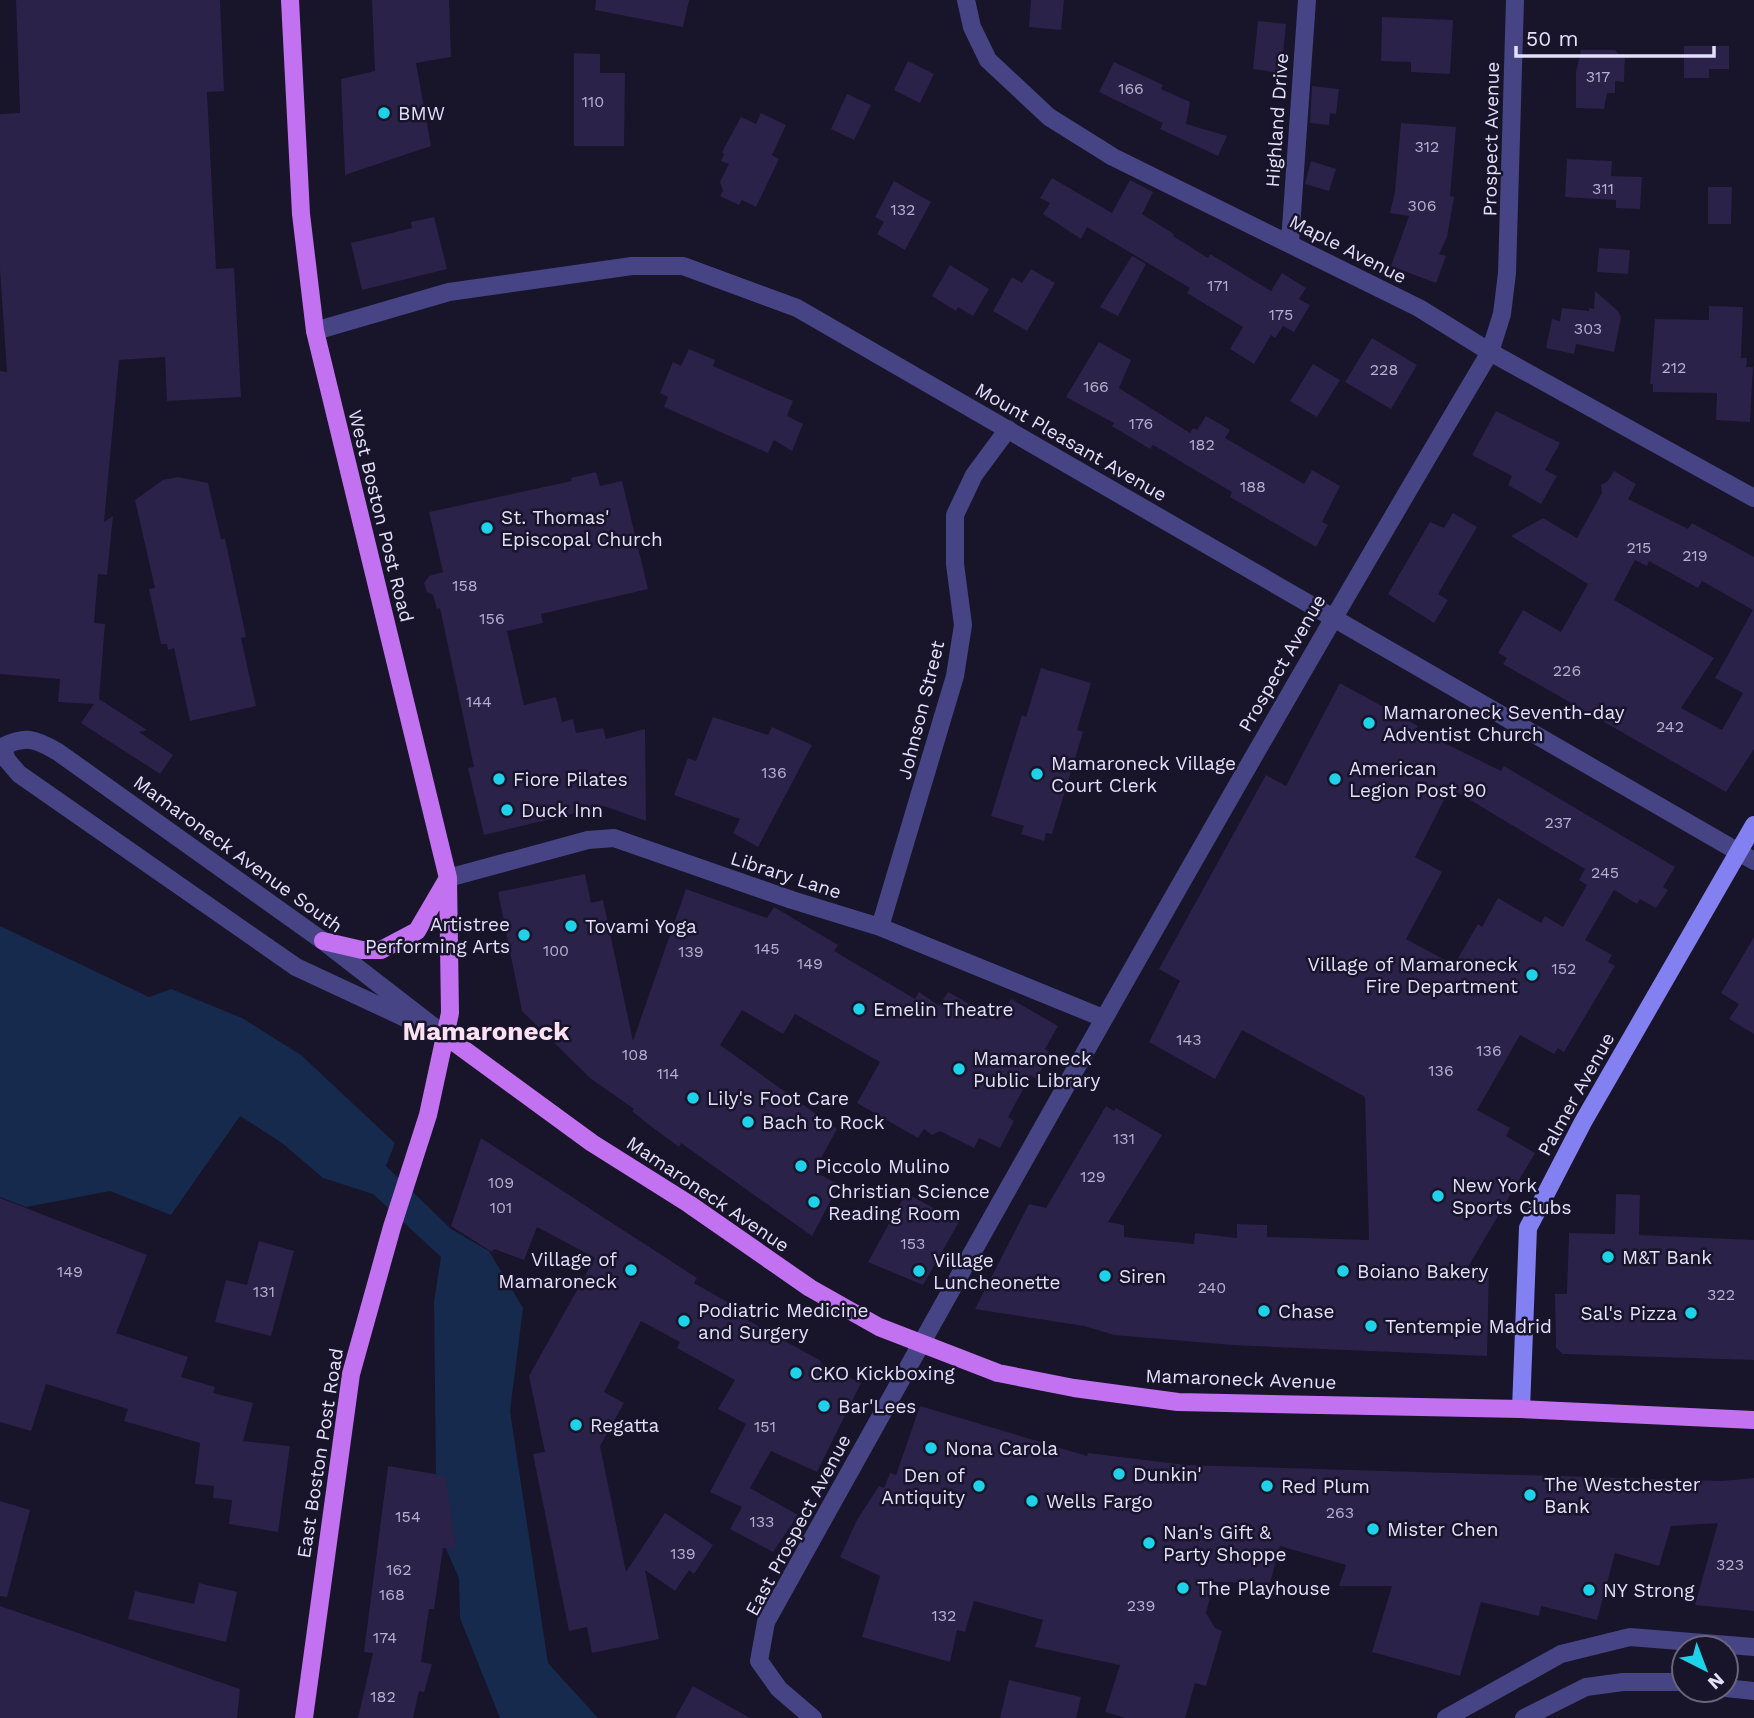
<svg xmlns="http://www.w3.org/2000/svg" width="1754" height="1718" font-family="'Work Sans',sans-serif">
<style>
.water{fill:#152a4c}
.building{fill:#2a2249;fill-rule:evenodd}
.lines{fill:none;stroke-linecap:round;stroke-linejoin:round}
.street{stroke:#464484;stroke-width:18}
.secondary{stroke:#8380f2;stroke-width:18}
.primary{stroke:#c271f1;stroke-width:18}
.poi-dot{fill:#1ed3e9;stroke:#181429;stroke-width:2.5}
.labels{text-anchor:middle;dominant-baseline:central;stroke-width:5;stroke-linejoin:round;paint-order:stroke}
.number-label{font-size:16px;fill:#b5b0cf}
.poi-label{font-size:19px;fill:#e3dffc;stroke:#181429;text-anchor:start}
.street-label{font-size:19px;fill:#e3dffc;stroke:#181429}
.district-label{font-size:26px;font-weight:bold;fill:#fce1f2;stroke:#181429}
</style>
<rect width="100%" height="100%" fill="#181429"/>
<!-- water -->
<path class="water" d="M0 926 149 997 171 989 242 1018 301 1055 395 1143 386 1166 451 1229 489 1251 523 1308 510 1411 548 1663 598 1718H500L460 1618 459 1578 446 1549 436 1478 434 1302 441 1257 373 1194 323 1178 282 1143 240 1116 171 1215 110 1191 26 1207 0 1197Z"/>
<!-- building -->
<path class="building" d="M16 0H220L224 91 207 92 216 269 234 268 241 397 167 401 165 357 119 360 104 522 113 516 107 575 98 574 94 623 105 624 99 699 147 730 139 732 173 755 160 774 81 723 94 704 58 702 60 679 0 674V371L7 372 0 269V114L20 113Z
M372 0H449L451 57 416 63 431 146 345 175 341 79 375 71Z
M596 0H689L683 27 595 10Z
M1031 0H1064L1061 30 1029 27Z
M1382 17 1453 20 1450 74 1411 72V62L1381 61Z
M1258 21 1286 24 1281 73 1253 69Z
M1684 46H1729V69H1709V78H1684Z
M1581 50H1615L1618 54H1625L1624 82 1615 81V93H1607L1604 109 1576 108V72Z
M574 53 600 54V73H625L624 146H574Z
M908 61 934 74 920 103 894 90Z
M1114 62 1163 85 1161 89 1190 102 1186 124 1227 136 1218 156 1160 129 1163 123 1099 92Z
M1312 86 1339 89 1336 114 1330 113 1329 125 1310 123Z
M847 94 871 105 854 140 831 129Z
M761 113 786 125 772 155 779 159 756 207 742 200 739 205 720 196 723 191 720 182 729 164 721 161 724 154 722 152 741 117 756 124Z
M1401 123 1456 127 1450 196 1454 197 1447 237 1439 254 1446 256 1436 283 1391 266 1409 216 1390 213 1395 191Z
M1567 159 1612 161 1611 176 1642 177 1640 209 1616 208V200L1565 197Z
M1311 161 1336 169 1329 191 1305 184Z
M1052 178 1112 213 1130 180 1153 192 1142 214 1174 234 1173 236 1208 258 1210 254 1271 291 1282 273 1306 288 1299 299 1310 305 1294 332 1283 326 1275 338 1271 335 1254 364 1230 349 1243 327 1187 293 1190 288 1087 227 1081 239 1043 214 1050 203 1040 198Z
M894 181 931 202 905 250 877 234 884 222 875 217Z
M1708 187H1732L1731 224H1708Z
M434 217 447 269 362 290 351 243 412 228 411 222Z
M1599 248 1630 250 1628 274 1597 272Z
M1132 256 1146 264 1118 316 1100 307Z
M950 265 989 289 973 316 958 307 956 311 932 296Z
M1031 269 1055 283 1027 331 993 311 1012 277 1022 283Z
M1595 291 1618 311 1621 317 1614 352 1576 344 1574 354 1546 348 1552 319 1560 321 1562 308 1589 311V308L1594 309Z
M1709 306 1743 307 1741 358H1747L1746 367H1753L1750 422 1716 420 1717 393 1653 392V384H1650L1655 319 1709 320Z
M1372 338 1417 365 1391 409 1345 382Z
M1099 342 1131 360 1119 388 1190 433 1193 428 1197 430 1206 416 1230 430 1225 438 1304 484 1312 470 1340 486 1322 522 1328 525 1316 547 1230 497 1232 492 1153 445 1150 449 1112 426 1114 423 1066 397Z
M689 349 715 360 713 366 793 401 787 416 803 424 792 451 774 440 768 453 664 407 668 397 660 393 673 362 681 366Z
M1313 364 1340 380 1317 417 1290 401Z
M1496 411 1560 443 1545 470 1557 476 1541 504 1508 485 1512 476 1472 455Z
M1614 471 1636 484 1628 499 1688 529 1692 523 1754 557V749L1726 792 1503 664 1507 658 1498 653 1523 610 1561 632 1588 584 1511 536 1543 518 1577 538 1602 493 1601 485 1608 481ZM1635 560 1647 566 1649 561 1698 588 1702 581 1753 610 1715 678 1743 693 1722 730 1681 708 1714 658 1614 600Z
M596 472 600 486 622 481 648 589 541 614 543 623 507 631 524 705 556 697 562 722 573 719 576 733 603 728 606 739 645 729 646 821 604 806 484 835 468 768 474 767 440 608 437 609 433 595 427 592 424 583 429 576 443 572 429 512 572 481 571 478Z
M178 477 208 483 221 539H225L246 637 241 638 256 706 190 721 174 648 168 650 167 644H161L149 589 155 588 135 500 163 480Z
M1453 513 1477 527 1438 594 1448 600 1434 623 1388 594 1430 522 1444 528Z
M1041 668 1091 683 1077 730 1083 732 1052 834 1046 833 1044 841 1021 834 1024 826 991 816 1022 715 1026 717Z
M1340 683 1418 726 1416 729 1501 771 1504 766 1675 867 1663 887 1668 890 1656 908 1640 899 1637 904 1614 890 1585 940 1612 955 1608 962 1615 966 1564 1052 1558 1048 1554 1054 1520 1035 1477 1110 1510 1128 1506 1136 1535 1153 1468 1267 1489 1268 1487 1356 1232 1345 1114 1335 1084 1326 975 1309 1029 1204 1046 1208 1106 1106 1114 1111 1116 1108 1162 1135 1108 1222 1124 1225V1237L1194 1244 1195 1233 1237 1238V1224L1267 1225V1237L1369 1240 1365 1097 1242 1030 1215 1079 1149 1042 1180 981 1159 969 1266 775 1286 786ZM1450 788 1585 869 1579 880 1587 885 1563 927 1545 916 1541 923 1498 898 1482 927 1478 924 1454 965 1406 939 1442 872 1415 857Z
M713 717 768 735 772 727 812 745 758 847 733 833 740 819 674 795 688 758 696 761Z
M585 874 591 903 603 900 633 1041 686 889 767 918 774 907 838 945 834 951 915 999 919 992 939 1006 948 992 998 1020 1011 999 1058 1026 1045 1049 1051 1053 1036 1079 1031 1075 1008 1117 1014 1121 1000 1148 979 1138 974 1148 940 1131 932 1135 924 1129 918 1138 857 1103 880 1062 795 1014 783 1034 742 1010 720 1045 837 1129 814 1171 839 1185 812 1236 681 1143 679 1147 648 1124 632 1111 634 1109 590 1078 522 1011 498 892Z
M1754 937V1034L1729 1019 1739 1004 1721 993Z
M481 1138 697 1278 694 1283 736 1307 733 1312 821 1361 820 1364 861 1383 817 1472 771 1451 750 1488 798 1515 773 1552 730 1529 742 1507 710 1492 746 1424 718 1409 735 1380 677 1348 680 1342 641 1321 604 1392 624 1403 600 1446 626 1572 665 1513 713 1545 694 1574 689 1570 675 1591 645 1570 659 1639 592 1653 587 1627 569 1631 533 1454 545 1452 529 1376 595 1258 537 1227 524 1260 494 1249 492 1252 451 1226Z
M906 1193 959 1222 923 1285 868 1262Z
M1616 1194 1640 1195 1639 1235 1754 1240V1360L1563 1354 1556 1348 1555 1294H1567L1569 1233 1615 1234Z
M0 1198 147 1255 116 1333 188 1357 181 1377 215 1387 213 1393 253 1403 243 1441 290 1446 278 1532 229 1524 232 1500 213 1498 214 1486 195 1484 200 1443 124 1421 128 1409 46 1384 31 1431 0 1422Z
M259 1241 294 1251 271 1336 215 1322 226 1280 247 1285Z
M920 1406 1087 1456 1088 1453 1186 1465 1721 1481 1754 1478V1611L1695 1605 1718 1523 1671 1526 1659 1566 1615 1553 1597 1620 1541 1606 1539 1616 1481 1602 1460 1676 1372 1652 1392 1586H1339L1346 1565 1280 1546 1270 1583 1214 1582 1206 1613 1215 1628 1222 1631 1206 1686 1195 1683 1185 1718H1125L1105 1712 1120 1665 1035 1647 1043 1620 974 1601 965 1632 957 1630 950 1662 862 1637 880 1576 840 1557 857 1520 879 1486 884 1488 890 1473 896 1475Z
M388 1466 446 1476 456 1549 443 1548 434 1609H429L421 1662 432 1664 424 1692 419 1691 413 1718H358L373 1653 364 1652Z
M0 1501 30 1510 7 1597 0 1596Z
M199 1583 237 1592 226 1642 128 1619 135 1591 194 1604Z
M0 1606 240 1689 237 1718H0Z
M1009 1680 1081 1697 1076 1718H1000Z
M693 1686 750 1718H675Z"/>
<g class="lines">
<!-- street -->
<path class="street" d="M966 0 972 27 988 60 1049 117 1113 157 1419 308 1490 352 1754 498
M1290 242 1307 0
M315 331 449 292 632 266H683L797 308 1754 861
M2 747C26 735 36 739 58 752L323 941 447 1037
M2 747 7 760 19 774 296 967 418 1024
M448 878 588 840 614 838 792 900 880 927 1103 1018
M880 927 955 676 963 625 955 564V515L974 475 1008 429
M1726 1688 1754 1691
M813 1718 779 1689 759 1661 766 1622C1003 1196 1241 771 1490 352L1502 314 1507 273 1515 0
M1446 1718 1561 1654 1630 1637 1754 1647
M1524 1718 1586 1687 1623 1682H1684"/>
<!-- secondary -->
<path class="secondary" d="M1521 1409 1528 1228 1583 1122 1754 825"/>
<!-- primary -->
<path class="primary" d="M290 0 301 214 315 331 448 878 450 1013 428 1115 392 1227 351 1374 304 1718
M323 941 362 950H381L417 931 448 878
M447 1037 592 1143 689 1204 810 1288 879 1327 998 1373 1074 1388 1178 1402 1521 1409 1754 1420"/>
</g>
<!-- markers -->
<g class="poi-dot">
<circle cx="384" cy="113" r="7"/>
<circle cx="487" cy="528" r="7"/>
<circle cx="1369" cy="723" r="7"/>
<circle cx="1037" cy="774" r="7"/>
<circle cx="499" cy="779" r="7"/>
<circle cx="1335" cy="779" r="7"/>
<circle cx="507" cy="810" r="7"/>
<circle cx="571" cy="926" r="7"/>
<circle cx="524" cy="935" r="7"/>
<circle cx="1532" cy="975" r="7"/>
<circle cx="859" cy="1009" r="7"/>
<circle cx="959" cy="1069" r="7"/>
<circle cx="693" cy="1098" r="7"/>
<circle cx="748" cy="1122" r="7"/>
<circle cx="801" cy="1166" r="7"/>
<circle cx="1438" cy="1196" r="7"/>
<circle cx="814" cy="1202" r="7"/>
<circle cx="1608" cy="1257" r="7"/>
<circle cx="631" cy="1270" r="7"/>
<circle cx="919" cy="1271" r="7"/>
<circle cx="1343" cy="1271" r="7"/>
<circle cx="1105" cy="1276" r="7"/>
<circle cx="1264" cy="1311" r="7"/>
<circle cx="1691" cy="1313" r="7"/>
<circle cx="684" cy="1321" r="7"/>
<circle cx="1371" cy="1326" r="7"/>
<circle cx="796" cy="1373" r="7"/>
<circle cx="824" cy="1406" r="7"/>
<circle cx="576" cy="1425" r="7"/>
<circle cx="931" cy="1448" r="7"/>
<circle cx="1119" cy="1474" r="7"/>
<circle cx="979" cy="1486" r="7"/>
<circle cx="1267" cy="1486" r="7"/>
<circle cx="1530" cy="1495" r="7"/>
<circle cx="1032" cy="1501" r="7"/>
<circle cx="1373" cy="1529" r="7"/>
<circle cx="1149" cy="1543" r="7"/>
<circle cx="1183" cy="1588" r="7"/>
<circle cx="1589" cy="1590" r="7"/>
</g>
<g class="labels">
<!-- number labels -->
<g class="number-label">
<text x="1598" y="76">317</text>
<text x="1131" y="88">166</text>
<text x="593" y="101">110</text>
<text x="1427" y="146">312</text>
<text x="1603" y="188">311</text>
<text x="1422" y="205">306</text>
<text x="903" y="209">132</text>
<text x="1218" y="285">171</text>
<text x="1281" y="314">175</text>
<text x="1588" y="328">303</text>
<text x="1674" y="367">212</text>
<text x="1384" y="369">228</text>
<text x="1096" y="386">166</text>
<text x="1141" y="423">176</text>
<text x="1202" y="444">182</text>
<text x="1253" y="486">188</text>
<text x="1639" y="547">215</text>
<text x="1695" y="555">219</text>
<text x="465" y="585">158</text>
<text x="492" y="618">156</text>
<text x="1567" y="670">226</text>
<text x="479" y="701">144</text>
<text x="1670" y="726">242</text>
<text x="774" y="772">136</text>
<text x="1558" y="822">237</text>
<text x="1605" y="872">245</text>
<text x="767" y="948">145</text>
<text x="556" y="950">100</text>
<text x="691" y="951">139</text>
<text x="810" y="963">149</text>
<text x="1564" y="968">152</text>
<text x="1189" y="1039">143</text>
<text x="1489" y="1050">136</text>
<text x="635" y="1054">108</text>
<text x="1441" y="1070">136</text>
<text x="668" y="1073">114</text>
<text x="1124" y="1138">131</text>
<text x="1093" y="1176">129</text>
<text x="501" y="1182">109</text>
<text x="501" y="1207">101</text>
<text x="913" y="1243">153</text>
<text x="70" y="1271">149</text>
<text x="1212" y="1287">240</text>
<text x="264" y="1291">131</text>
<text x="1721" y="1294">322</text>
<text x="765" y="1426">151</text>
<text x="1340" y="1512">263</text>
<text x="408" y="1516">154</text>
<text x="762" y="1521">133</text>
<text x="683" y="1553">139</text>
<text x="1730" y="1564">323</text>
<text x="399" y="1569">162</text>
<text x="392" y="1594">168</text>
<text x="1141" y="1605">239</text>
<text x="944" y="1615">132</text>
<text x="385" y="1637">174</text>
<text x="383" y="1696">182</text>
</g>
<!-- poi labels -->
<g class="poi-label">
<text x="398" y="113">BMW</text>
<text x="501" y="517">St. Thomas'<tspan x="501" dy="22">Episcopal Church</tspan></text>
<text x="1383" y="712">Mamaroneck Seventh-day<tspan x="1383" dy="22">Adventist Church</tspan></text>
<text x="1051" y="763">Mamaroneck Village<tspan x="1051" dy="22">Court Clerk</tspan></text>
<text x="1349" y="768">American<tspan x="1349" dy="22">Legion Post 90</tspan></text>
<text x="513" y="779">Fiore Pilates</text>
<text x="521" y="810">Duck Inn</text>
<text x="510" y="924" text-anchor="end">Artistree<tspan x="510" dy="22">Performing Arts</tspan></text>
<text x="585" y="926">Tovami Yoga</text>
<text x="1518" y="964" text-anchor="end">Village of Mamaroneck<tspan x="1518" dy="22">Fire Department</tspan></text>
<text x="873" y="1009">Emelin Theatre</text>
<text x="973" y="1058">Mamaroneck<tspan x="973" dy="22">Public Library</tspan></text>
<text x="707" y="1098">Lily's Foot Care</text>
<text x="762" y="1122">Bach to Rock</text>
<text x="815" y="1166">Piccolo Mulino</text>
<text x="1452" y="1185">New York<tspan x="1452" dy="22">Sports Clubs</tspan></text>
<text x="828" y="1191">Christian Science<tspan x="828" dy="22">Reading Room</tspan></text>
<text x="1622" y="1257">M&amp;T Bank</text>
<text x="617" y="1259" text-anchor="end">Village of<tspan x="617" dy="22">Mamaroneck</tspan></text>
<text x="933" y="1260">Village<tspan x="933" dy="22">Luncheonette</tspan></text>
<text x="1357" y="1271">Boiano Bakery</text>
<text x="1119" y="1276">Siren</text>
<text x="698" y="1310">Podiatric Medicine<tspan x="698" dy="22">and Surgery</tspan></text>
<text x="1278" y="1311">Chase</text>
<text x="1677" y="1313" text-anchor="end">Sal's Pizza</text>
<text x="1385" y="1326">Tentempie Madrid</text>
<text x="810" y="1373">CKO Kickboxing</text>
<text x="838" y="1406">Bar'Lees</text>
<text x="590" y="1425">Regatta</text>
<text x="945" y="1448">Nona Carola</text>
<text x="1133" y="1474">Dunkin'</text>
<text x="965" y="1475" text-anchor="end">Den of<tspan x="965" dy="22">Antiquity</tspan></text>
<text x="1544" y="1484">The Westchester<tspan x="1544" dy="22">Bank</tspan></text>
<text x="1281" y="1486">Red Plum</text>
<text x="1046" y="1501">Wells Fargo</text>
<text x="1387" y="1529">Mister Chen</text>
<text x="1163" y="1532">Nan's Gift &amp;<tspan x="1163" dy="22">Party Shoppe</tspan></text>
<text x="1197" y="1588">The Playhouse</text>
<text x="1603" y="1590">NY Strong</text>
</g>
<!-- street labels -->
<g class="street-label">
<text transform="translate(1277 120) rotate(-86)">Highland Drive</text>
<text transform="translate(1491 139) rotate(-89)">Prospect Avenue</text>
<text transform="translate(1348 249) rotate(27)">Maple Avenue</text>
<text transform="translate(1071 442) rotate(30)">Mount Pleasant Avenue</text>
<text transform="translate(381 516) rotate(76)">West Boston Post Road</text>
<text transform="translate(1282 663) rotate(-60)">Prospect Avenue</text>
<text transform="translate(921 710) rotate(-76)">Johnson Street</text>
<text transform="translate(238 854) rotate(36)">Mamaroneck Avenue South</text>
<text transform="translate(786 875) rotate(18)">Library Lane</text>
<text transform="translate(1576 1094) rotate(-61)">Palmer Avenue</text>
<text transform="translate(708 1194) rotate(34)">Mamaroneck Avenue</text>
<text transform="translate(1241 1379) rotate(2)">Mamaroneck Avenue</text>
<text transform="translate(320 1453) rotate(-81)">East Boston Post Road</text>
<text transform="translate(798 1525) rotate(-62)">East Prospect Avenue</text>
</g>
<!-- district labels -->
<g class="district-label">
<text x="486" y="1031">Mamaroneck</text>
</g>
</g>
<!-- north arrow -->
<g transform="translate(1705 1669) rotate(138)"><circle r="33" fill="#181429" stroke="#69657d" stroke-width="2"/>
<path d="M0-5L12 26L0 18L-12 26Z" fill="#1ed3e9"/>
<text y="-10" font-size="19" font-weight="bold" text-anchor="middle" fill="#e3dffc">N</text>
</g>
<!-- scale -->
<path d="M1516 46v10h198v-10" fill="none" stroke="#e3dffc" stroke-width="3.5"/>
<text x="1526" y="46" font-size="21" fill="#e3dffc" stroke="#181429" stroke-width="5" paint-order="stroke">50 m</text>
</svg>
